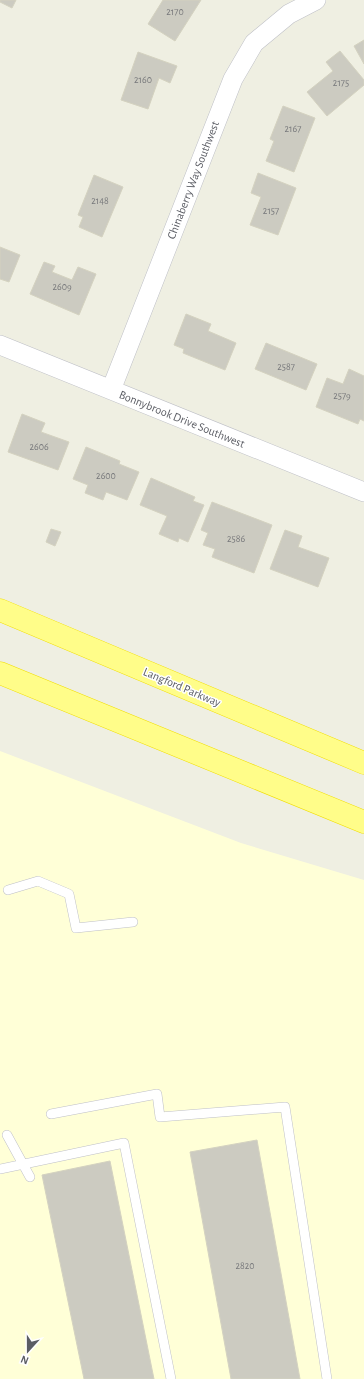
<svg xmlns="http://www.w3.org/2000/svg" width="364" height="1379" font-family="'Alegreya Sans',sans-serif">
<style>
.commercial{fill:#ffffd7}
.building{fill:#cccbc1;stroke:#d4d2c0}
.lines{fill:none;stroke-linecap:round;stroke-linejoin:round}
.service-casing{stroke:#bfc0c7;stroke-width:10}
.minor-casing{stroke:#bfc0c7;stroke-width:20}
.motorway-casing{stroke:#f1de00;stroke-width:23}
.service{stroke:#fff;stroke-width:9}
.minor{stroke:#fff;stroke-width:19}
.motorway{stroke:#fffd89;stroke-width:22}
.labels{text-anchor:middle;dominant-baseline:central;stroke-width:3;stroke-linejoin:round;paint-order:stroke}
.number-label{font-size:10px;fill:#77787b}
.street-label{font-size:12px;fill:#5b5d64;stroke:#fff}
</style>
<rect width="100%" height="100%" fill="#efefe2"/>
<!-- commercial -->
<path class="commercial" d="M0 751 241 843 364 880V1379H0Z"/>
<!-- building -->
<path class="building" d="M0 0H16L12 8 0 2Z
M163 0H201L175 41 148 24Z
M364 40V64L354 46Z
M340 51 364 80V85L327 116 307 92 333 71 326 62Z
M138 52 177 66 170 83 159 78 148 109 121 100Z
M283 106 315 118 294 172 266 161 274 141 270 139Z
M258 173 296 188 278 235 250 225 261 197 251 193Z
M94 175 123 187 102 237 79 227 83 217 78 215Z
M0 247 20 255 9 282 0 279Z
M44 262 55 266 52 272 72 280 78 267 96 274 79 315 30 294Z
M186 314 211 324 208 331 236 343 225 370 183 353 184 349 174 345Z
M266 343 317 364 306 390 255 369Z
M349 369 364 376V421L360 419 358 424 316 407 327 378 343 384Z
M22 414 45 423 41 432 69 442 58 470 8 452Z
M86 447 120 461 119 464 139 472 127 500 106 492 103 500 85 493 88 485 73 479Z
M151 478 195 497 193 501 204 505 188 542 179 538 178 542 159 534 167 516 140 505Z
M212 502 272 525 254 573 212 557 215 549 203 545 208 533 201 530Z
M51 529 61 532 55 546 46 542Z
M285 530 302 536 298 547 329 558 318 587 270 569Z
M257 1140 300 1379H231L190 1152Z
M110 1161 154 1379H84L42 1175Z"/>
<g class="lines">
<!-- service casing -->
<g class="service-casing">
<path id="service" d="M8 890 38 881 69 894 76 928 133 922
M51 1114 157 1094 160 1117 285 1107 327 1379
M7 1135 30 1177
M0 1169 124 1143 171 1379"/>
</g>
<!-- minor casing -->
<g class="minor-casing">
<path id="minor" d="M0 345 364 492
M111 390 233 79 254 43 289 14 316 0"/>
</g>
<!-- motorway casing -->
<g class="motorway-casing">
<path id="motorway" d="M0 610 364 763
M0 673 364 822"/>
</g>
<!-- service -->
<use href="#service" class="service"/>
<!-- minor -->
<use href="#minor" class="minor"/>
<!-- motorway -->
<use href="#motorway" class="motorway"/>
</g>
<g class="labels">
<!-- number labels -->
<g class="number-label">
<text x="175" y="12">2170</text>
<text x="143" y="80">2160</text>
<text x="341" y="83">2175</text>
<text x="293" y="129">2167</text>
<text x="100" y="201">2148</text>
<text x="271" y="211">2157</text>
<text x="62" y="287">2609</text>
<text x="286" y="367">2587</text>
<text x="342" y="396">2579</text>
<text x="39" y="447">2606</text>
<text x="106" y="476">2600</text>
<text x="236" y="539">2586</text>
<text x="245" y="1266">2820</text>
</g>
<!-- street labels -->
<g class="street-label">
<text transform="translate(193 180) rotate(-69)">Chinaberry Way Southwest</text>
<text transform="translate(182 419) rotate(22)">Bonnybrook Drive Southwest</text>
<text transform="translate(182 687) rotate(23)">Langford Parkway</text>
</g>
</g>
<!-- north arrow -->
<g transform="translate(28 1351) rotate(201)" stroke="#ffffff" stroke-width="3" paint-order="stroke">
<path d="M0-3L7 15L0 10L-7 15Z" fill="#5b5d64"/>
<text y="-6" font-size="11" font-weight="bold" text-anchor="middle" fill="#5b5d64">N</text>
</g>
</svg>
